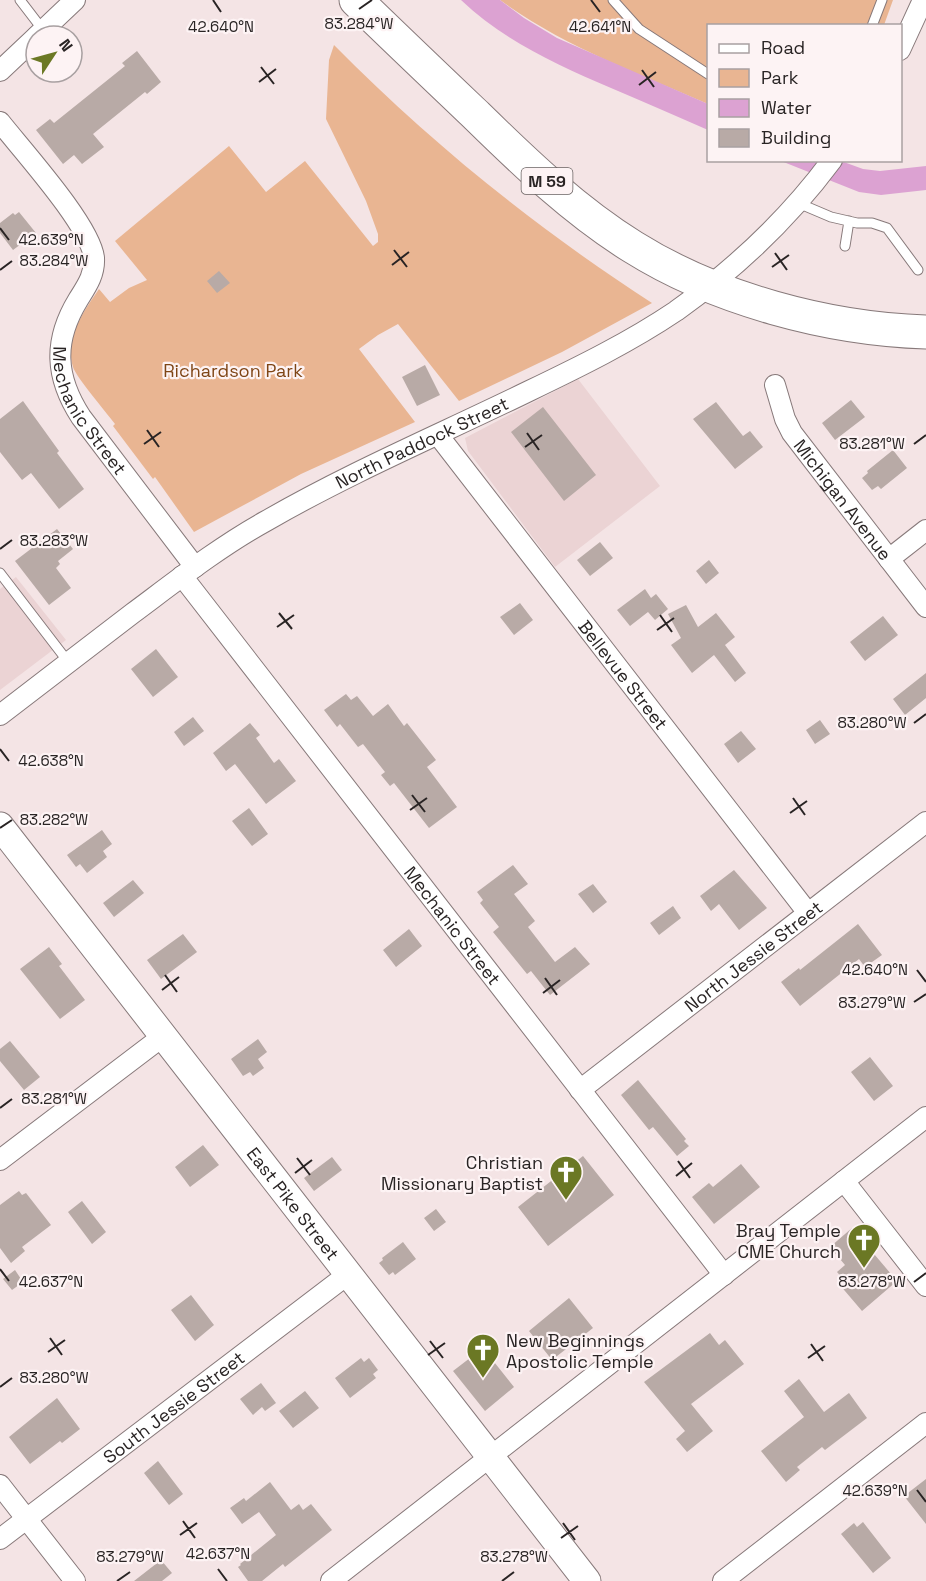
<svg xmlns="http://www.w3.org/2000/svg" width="926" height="1581" font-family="'Space Grotesk',sans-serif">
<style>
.built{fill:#ebd3d4}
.green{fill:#e9b592}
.water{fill:#dca2d2}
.building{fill:#b8aaa6}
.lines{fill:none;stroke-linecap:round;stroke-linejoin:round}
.lane-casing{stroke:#87797a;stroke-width:11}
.street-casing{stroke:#87797a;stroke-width:22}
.secondary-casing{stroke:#87797a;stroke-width:29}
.highway-casing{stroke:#87797a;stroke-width:35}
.lane{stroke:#fff;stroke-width:9}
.street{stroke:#fff;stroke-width:20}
.secondary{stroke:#fff;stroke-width:27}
.highway{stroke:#fff;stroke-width:33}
.ticks{fill:none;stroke:#292424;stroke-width:2}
.labels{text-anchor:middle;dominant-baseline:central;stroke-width:4.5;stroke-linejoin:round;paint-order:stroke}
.shield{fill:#fdf3f4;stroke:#696262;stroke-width:1.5}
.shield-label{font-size:16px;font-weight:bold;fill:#292424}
.park-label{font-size:18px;fill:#7f4515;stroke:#fdf3f4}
.street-label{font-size:18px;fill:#292424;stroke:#fdf3f4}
.poi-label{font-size:18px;fill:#292424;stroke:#fdf3f4;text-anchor:end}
.ticks-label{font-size:15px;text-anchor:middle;fill:#292424;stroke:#fdf3f4;stroke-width:4.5;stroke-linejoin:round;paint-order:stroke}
</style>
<rect width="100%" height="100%" fill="#f4e4e5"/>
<!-- built -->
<path class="built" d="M578 379 660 486 555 567 468 451 465 438Z
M16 577 66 640 0 690V589Z"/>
<!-- green -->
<path class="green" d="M500 0H893L884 25 708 26V104C637 73 563 46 500 0Z
M334 45C431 143 536 228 652 303L562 352 459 401 398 324 378 335 359 349 415 422 301 474 194 532 155 477 153 479 113 426 115 424C106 412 76 377 73 367 64 338 84 311 99 289L110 302 129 288 147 280 115 241 229 146 266 192 305 161 373 246 378 242V234L366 201 326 119 329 60Z"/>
<!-- water -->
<path class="water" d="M461 0H500L524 18 557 38 708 104V130C676 116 644 102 611 88 557 65 504 41 461 0Z
M781 161H841L863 169 880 171 926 166V190L881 195 859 192Z"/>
<!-- building -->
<path class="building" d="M137 51 161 82 147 94 145 92 93 134 104 147 82 164 74 155 63 164 36 130 50 119 54 123 125 66 122 63Z
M19 212 36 233 13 250 0 233V223L13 213 15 215Z
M219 271 230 283 217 293 207 281Z
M425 365 440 395 417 406 402 377Z
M851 400 865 417 835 440 822 423Z
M23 401 59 451 57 453 84 489 59 509 31 473 22 480 0 452V419Z
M716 402 743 436 750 431 763 447 735 469 693 419Z
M543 407 596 475 564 501 511 432Z
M893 450 907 468 881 489 878 486 872 490 862 478 868 473 867 471Z
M57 529 73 549 58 561 60 564 56 568 71 588 49 605 15 561Z
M600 542 613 558 590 576 577 560Z
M709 560 719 573 706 584 696 571Z
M645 589 651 598 656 594 668 609 655 620 648 612 630 626 617 610Z
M520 603 533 620 514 635 500 617Z
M686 605 698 627 716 613 735 637 725 645 746 673 735 682 714 655 692 673 671 645 681 638 668 614Z
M883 616 898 635 865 661 850 642Z
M156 649 178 677 153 697 131 669Z
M926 673V698L905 715 893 699Z
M346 694 351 700 357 696 373 716 388 704 404 726 407 723 436 760 427 767 457 807 429 828 394 783 390 786 381 775 385 772 363 744 358 747 340 724 337 727 324 710Z
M193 717 204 731 184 746 174 732Z
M820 720 830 734 815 744 806 730Z
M250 723 260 735 256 738 274 763 279 759 296 781 266 804 235 764 226 771 213 753Z
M741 731 756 749 738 763 724 744Z
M249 808 268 834 252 846 232 821Z
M102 830 112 844 103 851 107 857 87 873 80 864 76 867 67 855Z
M513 865 528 884 514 894 535 921 528 927 555 962 575 947 590 964 550 995 531 971 527 974 493 932 499 927 480 903 483 900 477 892Z
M734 870 767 908 739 930 719 904 711 911 700 896Z
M133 880 144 893 114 917 103 903Z
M593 884 607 902 593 913 578 894Z
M673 906 681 918 659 935 650 923Z
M858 924 882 955 865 967 859 959 800 1006 781 982 799 968 800 970Z
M409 929 422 946 396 967 383 950Z
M183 934 197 952 161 979 147 960Z
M49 947 62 964 59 966 85 1000 60 1019 20 969Z
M258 1039 267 1052 258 1059 264 1068 253 1076 250 1072 243 1076 231 1059Z
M10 1041 40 1077 24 1090 0 1061V1049Z
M870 1057 893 1086 874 1101 851 1072Z
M638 1080 686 1139 684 1141 689 1146 677 1156 653 1127 649 1130 621 1095Z
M203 1145 219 1165 190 1187 175 1167Z
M583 1156 614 1195 548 1246 518 1207Z
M332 1157 342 1170 314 1191 304 1178Z
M741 1164 760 1187 714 1224 692 1197 709 1183 713 1187Z
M19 1191 22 1195 26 1193 51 1225 22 1247 25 1251 11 1263 0 1248V1205Z
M82 1201 106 1232 92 1244 68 1212Z
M436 1209 446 1222 434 1231 424 1218Z
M852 1228 897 1281 862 1311 839 1284 844 1280 837 1272 845 1265 830 1247Z
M403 1242 416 1259 395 1275 393 1272 389 1275 379 1263 383 1260 382 1258Z
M15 1270 23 1282 12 1290 3 1279Z
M191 1295 214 1325 195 1341 171 1310Z
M569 1298 593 1328 552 1360 529 1331Z
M710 1333 719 1345 725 1340 744 1364 691 1404 713 1431 687 1452 676 1439 685 1431 644 1382Z
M483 1348 514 1387 485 1411 453 1371Z
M361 1358 364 1362 369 1358 378 1370 373 1374 376 1378 350 1398 335 1378Z
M799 1379 824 1412 849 1393 867 1418 825 1450 822 1447 797 1467 800 1470 786 1482 761 1451 804 1417 784 1391Z
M261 1383 276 1403 265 1411 262 1407 253 1415 240 1399Z
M305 1391 319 1408 293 1428 279 1411Z
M57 1398 80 1429 62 1443 60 1441 30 1464 9 1437Z
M158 1461 183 1494 169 1505 144 1473Z
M926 1479V1524L904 1496Z
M270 1482 291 1510 299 1504 303 1510 311 1504 332 1530 285 1567 283 1564 262 1581H248L238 1567 241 1565 240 1564 276 1535 259 1512 242 1524 230 1508 244 1498 246 1501Z
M863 1522 891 1558 873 1573 841 1534 854 1523 857 1527Z
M161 1560 172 1573 162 1581H134Z"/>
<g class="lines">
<!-- lane casing -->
<g class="lane-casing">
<path id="lane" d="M20 0 43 30
M613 0 639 29 708 74
M872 26 882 0
M798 203 831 217 857 223H872L887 228 918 270
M845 246 849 221
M0 573 69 663"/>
</g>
<!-- street casing -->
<g class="street-casing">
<g id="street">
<path d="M37 36 75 0"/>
<path d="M900 50 923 0"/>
<path d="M0 71 36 37"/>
<path id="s1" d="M0 122C22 150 91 226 94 258 95 275 86 287 78 300 53 341 55 377 81 417L195 567"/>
<path id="s2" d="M775 385 785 419 792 433 926 607"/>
<path id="s3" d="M438 435 808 913"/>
<path d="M889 559 926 530"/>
<path id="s4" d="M182 576 724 1275"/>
<path id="s5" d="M0 715C44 681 89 647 133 613 176 581 219 547 266 521 351 472 441 434 529 391 579 367 630 342 676 311 735 269 789 218 832 160"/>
<path id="s6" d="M580 1090 926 822"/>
<path d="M0 1160 162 1037"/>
<path d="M844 1181 926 1286"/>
<path d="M0 1485 75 1581"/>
<path id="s7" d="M0 1539 347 1275"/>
<path d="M331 1581 926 1117"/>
<path d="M723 1581 926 1423"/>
</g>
</g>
<!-- secondary casing -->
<g class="secondary-casing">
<g id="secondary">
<path id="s8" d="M0 826 587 1581"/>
</g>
</g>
<!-- highway casing -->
<g class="highway-casing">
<path id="highway" d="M356 0C396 39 436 77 477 116 525 163 575 211 633 247 716 299 828 329 926 332"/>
</g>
<!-- lane -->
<use href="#lane" class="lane"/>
<!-- street -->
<use href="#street" class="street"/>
<!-- secondary -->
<use href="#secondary" class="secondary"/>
<!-- highway -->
<use href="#highway" class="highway"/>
</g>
<!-- ticks -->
<path class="ticks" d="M213 0 221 12M591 0 600 12M359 9 372 0M261 67 274 84M642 70 654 87M259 82 276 69M639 85 656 72M0 228 9 240M394 250 407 267M775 253 787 270M392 265 409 252M772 267 789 255M0 270 12 261M147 430 159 447M527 433 539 450M144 444 161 432M914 444 926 435M525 447 542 435M0 549 12 540M279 613 292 629M660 615 672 632M277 627 294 615M657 630 674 618M914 723 926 714M0 749 9 761M412 795 425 812M793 798 805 815M410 810 427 798M790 813 807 801M0 828 12 820M917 970 926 982M165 975 177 992M545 978 557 995M162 990 179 977M543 993 560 980M914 1002 926 994M0 1108 12 1099M297 1158 310 1175M678 1161 690 1178M295 1173 312 1160M676 1176 692 1163M0 1269 9 1281M914 1282 926 1273M50 1338 62 1355M430 1341 443 1358M811 1344 823 1361M48 1352 65 1340M428 1355 445 1343M808 1358 825 1346M0 1387 12 1378M917 1490 926 1502M183 1521 195 1538M563 1523 575 1540M180 1535 197 1523M561 1538 578 1526M218 1569 227 1581M117 1581 130 1572M502 1581 514 1572"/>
<!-- icons -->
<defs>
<g id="church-pin" transform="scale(1.725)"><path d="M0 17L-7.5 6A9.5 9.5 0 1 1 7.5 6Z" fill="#6b7824" stroke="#fdf3f4"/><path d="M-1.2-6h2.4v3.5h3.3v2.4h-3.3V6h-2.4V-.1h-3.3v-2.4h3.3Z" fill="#fff"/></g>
</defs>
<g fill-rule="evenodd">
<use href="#church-pin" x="566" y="1172"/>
<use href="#church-pin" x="864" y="1240"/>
<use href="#church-pin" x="483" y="1350"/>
</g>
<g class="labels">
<!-- shield labels -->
<rect class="shield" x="521.5" y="168" width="51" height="26" rx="4.5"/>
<g class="shield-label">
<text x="547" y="181">M 59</text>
</g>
<!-- park labels -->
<g class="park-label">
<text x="233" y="370">Richardson Park</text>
</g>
<!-- street labels -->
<g class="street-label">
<text stroke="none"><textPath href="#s1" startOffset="334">Mechanic Street</textPath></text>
<text stroke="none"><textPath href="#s5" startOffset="504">North Paddock Street</textPath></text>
<text stroke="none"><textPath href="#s2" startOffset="135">Michigan Avenue</textPath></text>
<text stroke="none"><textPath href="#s3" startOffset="303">Bellevue Street</textPath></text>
<text stroke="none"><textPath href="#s4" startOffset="442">Mechanic Street</textPath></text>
<text stroke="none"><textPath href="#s6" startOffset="219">North Jessie Street</textPath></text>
<text stroke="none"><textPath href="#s8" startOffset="478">East Pike Street</textPath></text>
<text stroke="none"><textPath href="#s7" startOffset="218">South Jessie Street</textPath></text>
</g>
<!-- poi labels -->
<g class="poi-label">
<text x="543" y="1162">Christian<tspan x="543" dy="21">Missionary Baptist</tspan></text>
<text x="841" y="1230">Bray Temple<tspan x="841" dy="21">CME Church</tspan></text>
<text x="506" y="1340" text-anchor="start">New Beginnings<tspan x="506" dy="21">Apostolic Temple</tspan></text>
</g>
</g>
<g class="ticks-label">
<text x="359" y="29">83.284°W</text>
<text x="221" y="32">42.640°N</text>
<text x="600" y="32">42.641°N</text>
<text x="51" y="245">42.639°N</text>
<text x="54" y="266">83.284°W</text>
<text x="872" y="449">83.281°W</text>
<text x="54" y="546">83.283°W</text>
<text x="872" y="728">83.280°W</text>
<text x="51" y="766">42.638°N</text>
<text x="54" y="825">83.282°W</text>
<text x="875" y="975">42.640°N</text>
<text x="872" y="1008">83.279°W</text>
<text x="54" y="1104">83.281°W</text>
<text x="51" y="1287">42.637°N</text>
<text x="872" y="1287">83.278°W</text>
<text x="54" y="1383">83.280°W</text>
<text x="875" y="1496">42.639°N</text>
<text x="218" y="1559">42.637°N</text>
<text x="130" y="1562">83.279°W</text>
<text x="514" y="1562">83.278°W</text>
</g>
<!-- legend -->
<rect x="707" y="24" width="195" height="138" fill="#fdf3f4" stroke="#a8a0a1" stroke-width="1.5"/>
<rect x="719" y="44" width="30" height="9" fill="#ffffff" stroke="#a8a0a1" stroke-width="1.5"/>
<text x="761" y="54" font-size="18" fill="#292424">Road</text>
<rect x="719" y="69" width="30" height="18" fill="#e9b592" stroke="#a8a0a1" stroke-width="1.5"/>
<text x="761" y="84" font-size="18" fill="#292424">Park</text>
<rect x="719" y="99" width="30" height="18" fill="#dca2d2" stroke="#a8a0a1" stroke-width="1.5"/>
<text x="761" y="114" font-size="18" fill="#292424">Water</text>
<rect x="719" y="129" width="30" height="18" fill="#b8aaa6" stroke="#a8a0a1" stroke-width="1.5"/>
<text x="761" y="144" font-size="18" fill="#292424">Building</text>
<!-- north arrow -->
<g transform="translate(54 54) rotate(54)"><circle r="28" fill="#fdf3f4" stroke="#a8a0a1" stroke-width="1.5"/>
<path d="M0-4.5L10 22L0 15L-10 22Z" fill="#6b7824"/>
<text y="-9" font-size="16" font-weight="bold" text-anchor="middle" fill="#292424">N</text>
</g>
</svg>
